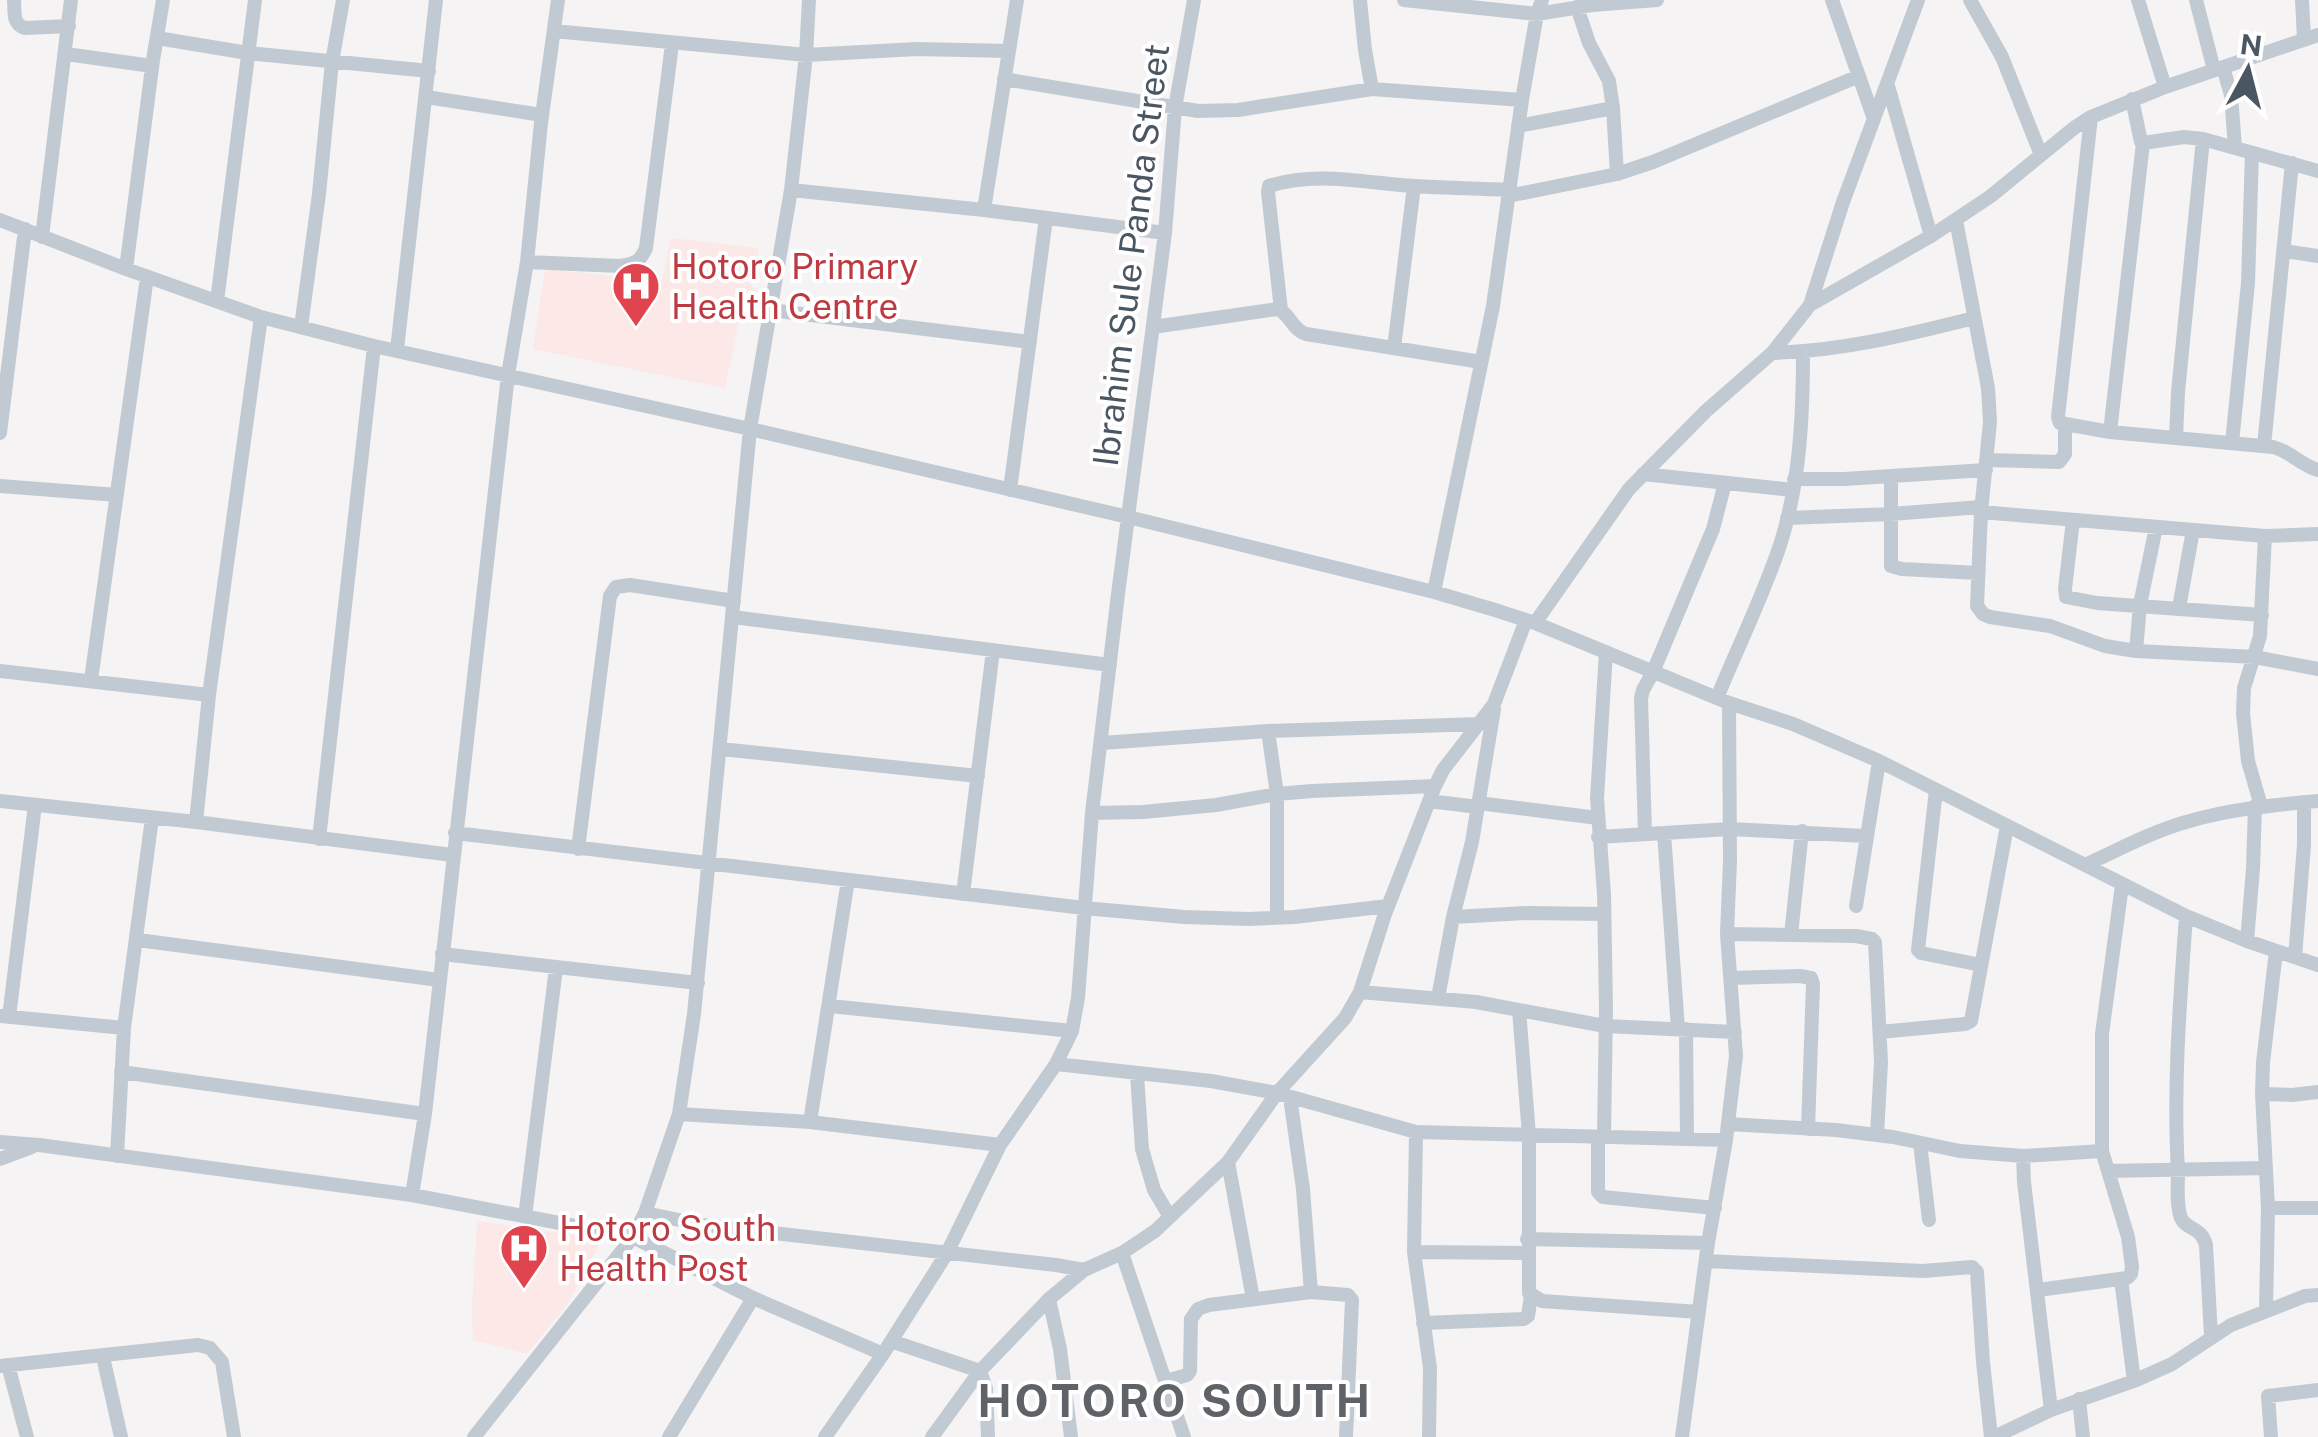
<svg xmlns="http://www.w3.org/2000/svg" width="2318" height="1437" font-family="'Public Sans',sans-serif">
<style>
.medical{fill:#fce8e6}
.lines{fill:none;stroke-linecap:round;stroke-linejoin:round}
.minor{stroke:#c1cad2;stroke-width:14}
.labels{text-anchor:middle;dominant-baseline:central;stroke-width:8;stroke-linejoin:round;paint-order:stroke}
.street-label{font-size:35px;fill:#4a5661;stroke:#fff}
.health-label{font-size:35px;fill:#be3a42;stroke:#fff;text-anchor:start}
.district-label{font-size:45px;font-weight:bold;letter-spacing:2.5px;fill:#5f6368;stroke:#fff}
</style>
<rect width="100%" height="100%" fill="#f5f3f3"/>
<!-- medical -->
<path class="medical" d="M671 238 759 248 752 287 757 291 754 306 742 305 725 388 533 349 545 269 662 281Z
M477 1221 602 1239 568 1303 527 1354 473 1340 472 1308Z"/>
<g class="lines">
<!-- minor -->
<path class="minor" d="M14 0C15 12 12 24 25 28L69 26
M1360 0 1365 50 1372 89
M1404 0 1537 14 1592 5 1657 0
M1832 0 1874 119
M1970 0 2002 57 2041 155
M2138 0 2165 87
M2196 0 2214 70
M2302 0 2304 39
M1577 7 1589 43 1609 81 1613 108 1617 174
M554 31 806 55 917 49 1009 51
M157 38 248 53 429 71
M66 54 152 66
M2223 67 2231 95 2235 148
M1004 79 1198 111 1238 110 1372 89 1522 100
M1888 86 1931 236
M426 97 542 115
M2132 99 2141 142 2143 143 2184 137 2203 139 2318 171
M2091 117 2058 417 2060 423 2110 432 2273 447C2290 451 2302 466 2318 470
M1518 126 1613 108
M791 190 984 210 1165 233
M1508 196 1617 174 1653 162 1859 76
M984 210 1017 0
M0 220 126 269 261 317 374 346 750 429 1128 517 1434 592 1495 610 1535 623 1729 703 1793 724 1879 761 2186 916 2247 941 2318 965
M1956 220 1988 388 1990 422 1981 512 1977 606 1983 614 1990 617 2050 626 2105 646 2136 651 2255 657 2318 669
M42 237 71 0
M2284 251 2318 256
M527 262 620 266C635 264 640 262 646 248L672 44
M126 269 153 60 163 0
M217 301 255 0
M1810 305 1843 202 1918 0
M770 310 1030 342
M1281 310 1268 192 1269 186C1313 172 1356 181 1400 185 1436 188 1473 188 1509 190
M301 327 319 194 332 62 343 0
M1153 327 1277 309C1290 313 1292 330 1306 334L1481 362
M1394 348 1414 186
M397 350 436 0
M1772 353C1841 351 1907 335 1974 318
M2110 432 2143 143
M0 433 25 229
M2176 438 2178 392 2203 139
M2232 443 2248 283 2252 153
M2264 446 2292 163
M1987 460 2059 462 2065 454V425
M1643 474 1793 490
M1891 476V566L1902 569 1978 573
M1794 479H1844L1986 470
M0 486 117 495
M1010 490 1046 218
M1981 512 2265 536 2318 534
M1787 518 1891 514 1981 507
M2073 520 2065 589 2066 597 2097 603 2262 615
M1434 592 1493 306 1522 100 1537 14 1542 0
M2179 608 2193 530
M733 617 1110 665
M1535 623 1629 489 1706 411 1772 353 1810 305 1931 236 1991 196 2074 128 2091 117 2165 87 2318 35
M2136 651 2140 605 2156 527
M0 671 209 695
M91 680 147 277
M1717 698C1738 646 1764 595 1781 542 1800 481 1803 415 1803 352
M1268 731 1277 794V918
M1102 743 1268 731 1479 724
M721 749 978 776
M1936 790 1918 950 1921 953 1981 965
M0 801 196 822 452 855
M1429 801 1478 807
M1478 803 1598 818
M2261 806 2248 761 2243 713 2244 688 2260 636 2265 536
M1092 813 1143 812 1216 805 1277 794 1312 791 1435 786
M196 822 209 695 261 317
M455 833 1084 908 1184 917 1249 919 1294 917 1388 906
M1664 833 1678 1029
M1645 834 1641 698 1643 690 1653 672 1713 529 1725 483
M1598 837 1730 829 1865 836
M319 839 374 346
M578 849 610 596 616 587 630 585 734 601
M2085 865C2118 850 2151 832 2186 822 2230 809 2273 805 2318 801
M963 894 993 650
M1856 906 1879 761
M2186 916C2180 1001 2173 1086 2178 1171 2178 1185 2176 1205 2181 1218 2187 1231 2201 1226 2206 1245L2211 1336
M1453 917 1528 913 1604 914
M1727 934 1856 936 1872 939 1875 942 1881 1062 1877 1135
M1791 935 1802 831
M138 940 439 980
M2247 941 2253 869 2255 806
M442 954 698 983
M2295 957 2304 845V802
M1731 978 1800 976 1811 978 1813 984 1808 1129
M1360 992 1476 1002 1605 1026 1735 1032
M1438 998 1453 917 1472 842 1494 709
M830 1006 1072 1031
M1519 1010 1529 1135V1293L1542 1301 1699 1312
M1 1016 124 1028
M9 1017 35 805
M1686 1029 1687 1139
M1880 1032 1965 1024 1971 1021 2007 826
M1056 1064 1211 1081 1277 1093 1416 1132 1726 1140
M121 1072 425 1114
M1137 1075 1142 1149 1154 1190 1170 1217
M2262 1094 2292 1095 2318 1092
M1290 1097 1303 1189 1311 1292
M679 1114 810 1122 1000 1145
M810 1122 848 880
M1728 1124 1836 1130 1893 1137 1960 1151 2023 1156
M1416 1132 1414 1252 1430 1368 1429 1437
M1598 1137V1192L1603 1197 1715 1208
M1604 1137 1606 1008 1604 894 1597 798 1606 652
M0 1142 39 1145 412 1195 633 1237 753 1298 883 1354
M1920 1143 1929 1220
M117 1156 124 1028 152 818
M0 1159 32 1147
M1228 1162 1253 1299
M2108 1171 2266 1168
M412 1195 425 1114 508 375 527 262 541 123 558 0
M2268 1208H2318
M645 1213 703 1225 1056 1265 1084 1270
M525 1217 556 968
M1527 1239 1708 1243
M1414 1252 1528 1253
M1122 1253 1184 1437
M1706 1261 1923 1271 1972 1267 1977 1272 1983 1362 1991 1437
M2121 1279 2134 1381
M2038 1290 2127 1278 2131 1274 2132 1267 2128 1237 2102 1151V1034L2122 885
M1049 1299 1060 1349 1071 1437
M2266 1311 2268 1208 2262 1094 2263 1063 2276 951
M1423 1323 1524 1319 1528 1316 1531 1296
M891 1341 980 1371 986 1388 988 1437
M103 1357 121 1437
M8 1365 27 1437
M0 1366 198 1345 210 1348 222 1362 234 1437
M1166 1381 1187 1375 1190 1371 1191 1319 1198 1309 1209 1305 1311 1292 1348 1295 1352 1300 1346 1437
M2079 1399 2083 1437
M2051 1410 2024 1182 2023 1156 2102 1151
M474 1437 633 1237 645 1213 679 1114 694 1014 750 429 791 190 806 55 809 0
M669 1437 753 1298
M825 1437 883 1354 947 1253 1000 1145 1056 1064 1072 1031 1078 998 1092 813 1118 594 1165 233 1175 108 1194 0
M932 1437 980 1371 1049 1299 1084 1270 1122 1253 1155 1231 1228 1162 1277 1093 1345 1018 1360 992 1385 914 1435 786 1443 770 1494 704 1526 620
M1682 1437 1708 1243 1726 1140 1736 1056 1727 934 1730 861 1729 703
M1994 1437 2051 1410 2134 1381 2172 1364 2231 1325 2305 1296 2318 1295
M2271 1437 2268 1396 2318 1390"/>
</g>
<!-- icons -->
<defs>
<g id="hospital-pin" transform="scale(2.5)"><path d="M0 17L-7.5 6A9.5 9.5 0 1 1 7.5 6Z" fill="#e0444e" stroke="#fff"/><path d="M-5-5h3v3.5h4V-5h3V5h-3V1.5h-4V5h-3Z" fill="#fff"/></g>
</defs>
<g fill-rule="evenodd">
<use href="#hospital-pin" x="636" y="286"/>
<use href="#hospital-pin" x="524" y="1248"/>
</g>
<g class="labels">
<!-- street labels -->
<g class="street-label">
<text transform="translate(1131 255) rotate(-83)">Ibrahim Sule Panda Street</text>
</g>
<!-- health labels -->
<g class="health-label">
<text x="671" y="266">Hotoro Primary<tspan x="671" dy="40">Health Centre</tspan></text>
<text x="559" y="1228">Hotoro South<tspan x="559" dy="40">Health Post</tspan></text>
</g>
<!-- district labels -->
<g class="district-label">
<text x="1175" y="1400">HOTORO SOUTH</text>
</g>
</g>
<!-- north arrow -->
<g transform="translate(2248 70) rotate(7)" stroke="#ffffff" stroke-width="8" paint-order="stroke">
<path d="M0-8L18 38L0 25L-18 38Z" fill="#4a5661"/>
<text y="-15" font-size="28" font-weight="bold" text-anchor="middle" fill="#4a5661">N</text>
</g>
</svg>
